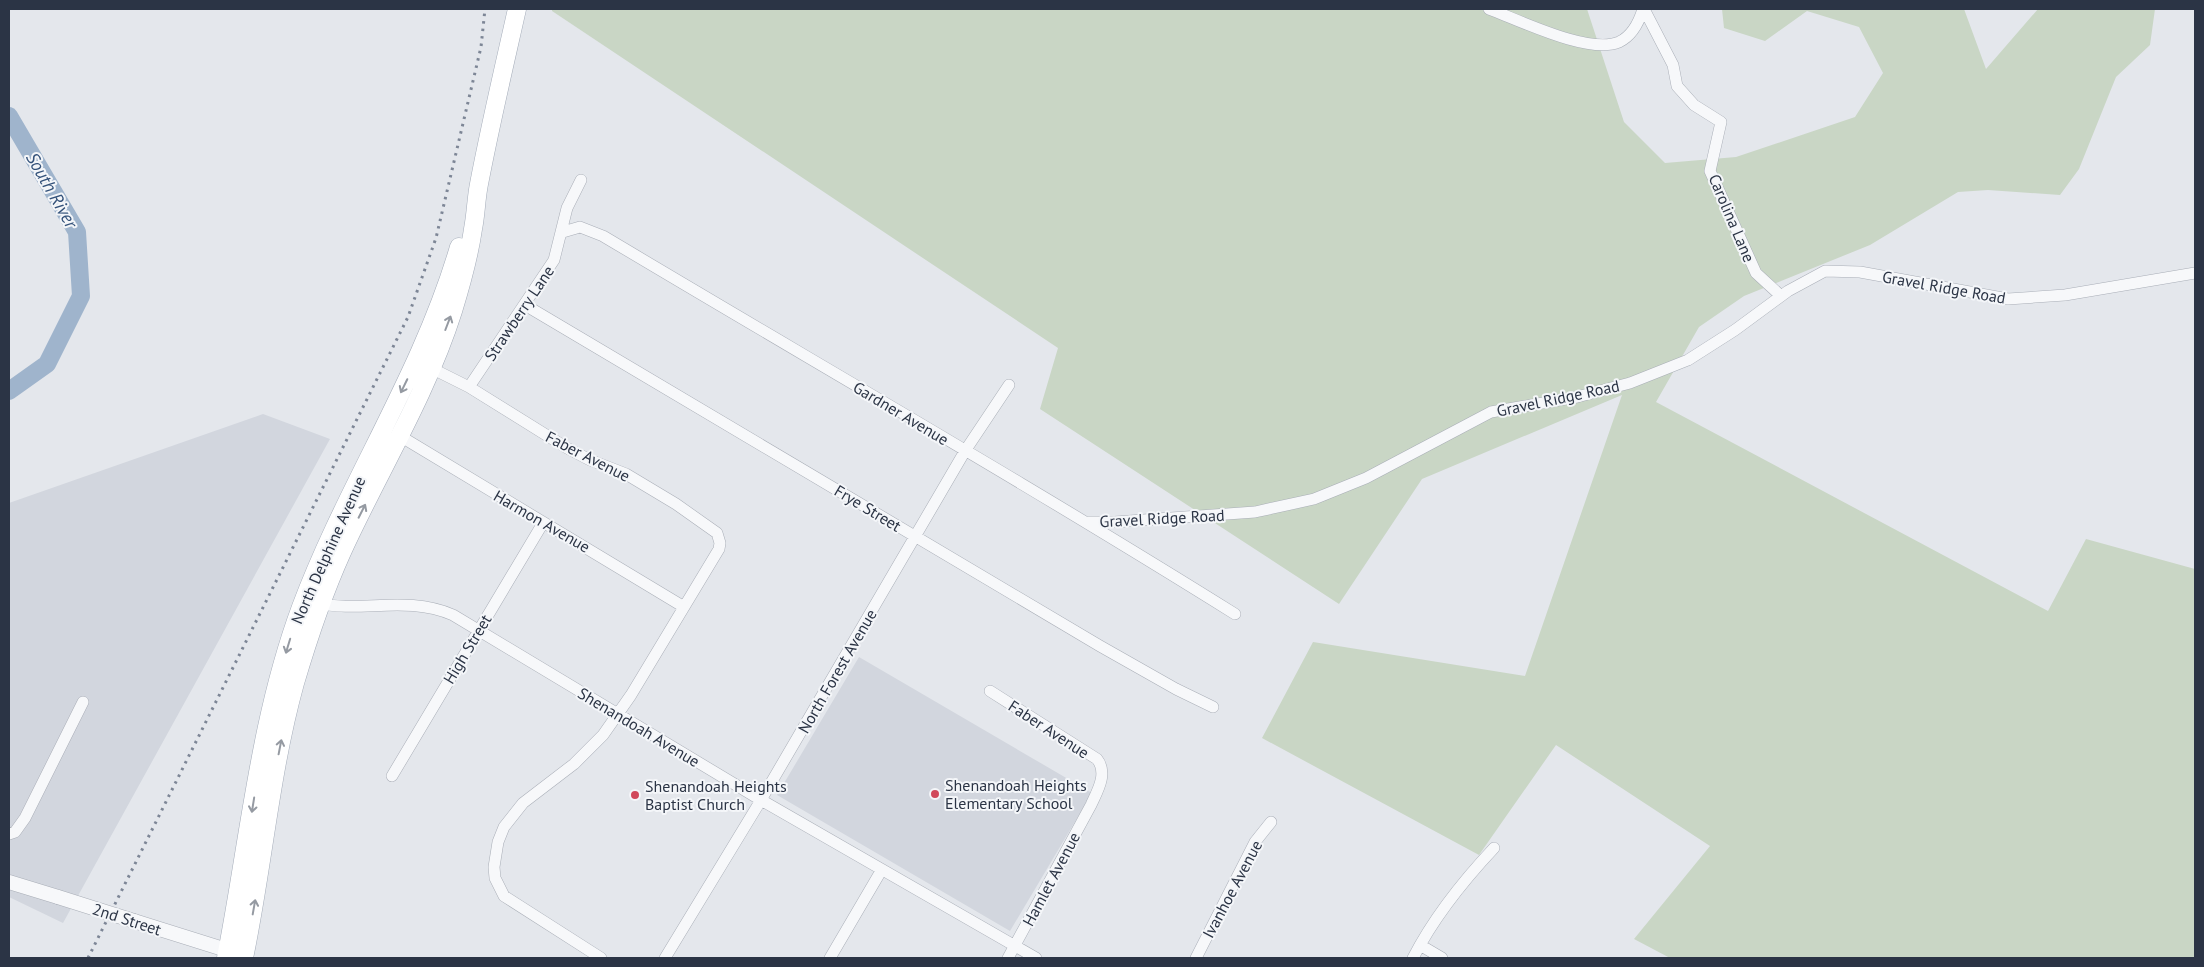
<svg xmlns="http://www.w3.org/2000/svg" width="2204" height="967" font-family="'PT Sans',sans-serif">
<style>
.built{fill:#d2d6de}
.green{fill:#c9d6c5}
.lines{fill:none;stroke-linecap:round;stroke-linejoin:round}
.river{stroke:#9fb4cc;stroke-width:18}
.minor-casing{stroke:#a9aeb7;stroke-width:12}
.tertiary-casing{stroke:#a9aeb7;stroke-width:15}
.primary-casing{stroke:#a3abb8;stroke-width:19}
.minor{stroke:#f7f8fa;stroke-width:11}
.tertiary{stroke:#f7f8fa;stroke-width:14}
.primary{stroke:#fff;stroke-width:18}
.rail{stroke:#7d8696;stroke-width:3;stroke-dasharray:2.5 5;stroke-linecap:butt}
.tertiary-bridge-casing{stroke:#a9aeb7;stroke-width:15;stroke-linecap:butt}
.tertiary-bridge{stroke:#f7f8fa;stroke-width:14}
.oneway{stroke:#959aa2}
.poi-dot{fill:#d1495b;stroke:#f4f6f9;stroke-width:2}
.labels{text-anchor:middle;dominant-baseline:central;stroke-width:4;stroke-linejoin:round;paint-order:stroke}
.street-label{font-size:16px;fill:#2b3445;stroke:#f4f6f9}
.poi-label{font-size:16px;fill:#2b3445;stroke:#f4f6f9;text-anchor:start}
.water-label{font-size:18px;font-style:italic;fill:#34527a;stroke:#f4f6f9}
</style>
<rect width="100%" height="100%" fill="#e4e7ec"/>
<!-- built -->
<path class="built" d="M263 414 330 439 63 923 9 897V503Z
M859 657 1092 793 1010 931 777 795Z"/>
<!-- green -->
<path class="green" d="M552 9H1587L1624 122 1665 163 1736 157 1855 117 1883 73 1859 27 1807 11 1765 41 1724 28 1722 9H1964L1986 69 2038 9H2155L2150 45 2116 77 2079 169 2060 195 1988 190 1958 192 1870 245 1744 296 1699 327 1656 402 2048 611 2086 539 2195 569V958H1670L1634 939 1710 846 1556 745 1479 855 1262 738 1313 642 1525 676 1622 395 1422 479 1339 604 1040 409 1058 348 552 11Z"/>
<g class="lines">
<!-- river -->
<path class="river" d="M9 116 77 232 81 296 47 364 9 391"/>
<!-- minor casing -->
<g class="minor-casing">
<path id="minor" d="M1489 9C1519 20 1589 55 1619 42 1632 36 1639 22 1643 9
M1644 9 1673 65 1677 86 1694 105 1721 122 1710 171 1756 273 1781 296
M563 232 580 227 603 236C814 362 1027 484 1235 614
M525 305 1100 646 1176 689 1213 707
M427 366 469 387 567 448 590 460 626 474 676 504 717 533 720 543 719 549 631 695 603 735 574 764 523 803 504 827 498 842 494 867 495 878 504 896 601 958
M469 387 554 260 567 208 581 180
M400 436 684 607
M1088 522H1115L1255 512 1314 499 1366 478 1491 412 1577 397 1630 383 1688 360 1735 330 1788 291 1825 271 1860 272 2008 299 2065 295 2195 273
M316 603C363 613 406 595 453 615L761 800 1036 958
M990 691 1097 759C1108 773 1098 790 1091 805L1008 958
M392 776 543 523
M9 834 15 832 25 818 83 702
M1420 945 1442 958
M665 958 761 800 965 451 1009 385
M830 958 881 871
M1196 958 1255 842 1271 822
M1413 958C1433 919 1463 881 1494 848"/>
</g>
<!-- tertiary casing -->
<g class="tertiary-casing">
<path id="tertiary" d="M9 882 58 897
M134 921 236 953"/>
</g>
<!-- primary casing -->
<g class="primary-casing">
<path id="primary" d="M226 958C249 841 259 720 301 607 347 484 422 374 459 247
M244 958C263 867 270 773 295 683 308 639 323 594 342 552 379 471 426 396 453 311 461 285 469 257 473 229 476 214 476 199 479 184 490 126 504 67 517 9"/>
</g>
<!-- minor -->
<use href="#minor" class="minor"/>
<!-- tertiary -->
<use href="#tertiary" class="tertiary"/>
<!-- primary -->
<use href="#primary" class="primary"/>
<!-- rail -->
<path class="rail" d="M88 958 408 317 436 238 481 47 485 9"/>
<!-- tertiary-bridge casing -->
<g class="tertiary-bridge-casing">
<path id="tertiary-bridge" d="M58 897 134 921"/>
</g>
<!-- tertiary-bridge -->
<use href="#tertiary-bridge" class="tertiary-bridge"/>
</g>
<!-- one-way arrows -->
<defs><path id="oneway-shaft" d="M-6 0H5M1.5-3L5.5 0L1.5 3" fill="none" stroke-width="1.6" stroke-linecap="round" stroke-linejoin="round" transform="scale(1.25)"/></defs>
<g class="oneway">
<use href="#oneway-shaft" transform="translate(448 323) rotate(-69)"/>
<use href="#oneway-shaft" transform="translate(404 386) rotate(116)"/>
<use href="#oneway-shaft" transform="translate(362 511) rotate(-63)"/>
<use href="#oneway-shaft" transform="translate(288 646) rotate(107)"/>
<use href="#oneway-shaft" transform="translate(280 747) rotate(-79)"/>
<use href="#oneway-shaft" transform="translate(253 805) rotate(99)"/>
<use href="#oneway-shaft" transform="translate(254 907) rotate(-80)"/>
</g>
<!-- markers -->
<g class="poi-dot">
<circle cx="935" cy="794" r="5"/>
<circle cx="635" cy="795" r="5"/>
</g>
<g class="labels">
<!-- street labels -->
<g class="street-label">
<text transform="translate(1732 218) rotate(67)">Carolina Lane</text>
<text transform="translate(1944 287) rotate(10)">Gravel Ridge Road</text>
<text transform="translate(519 313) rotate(-56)">Strawberry Lane</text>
<text transform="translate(1558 398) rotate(-12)">Gravel Ridge Road</text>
<text transform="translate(901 413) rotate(31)">Gardner Avenue</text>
<text transform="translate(588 456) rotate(27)">Faber Avenue</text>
<text transform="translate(868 508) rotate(31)">Frye Street</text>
<text transform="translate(1162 518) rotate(-3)">Gravel Ridge Road</text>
<text transform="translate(542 521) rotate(30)">Harmon Avenue</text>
<text transform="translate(328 550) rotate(-66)">North Delphine Avenue</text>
<text transform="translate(467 649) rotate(-59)">High Street</text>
<text transform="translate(837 671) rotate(-60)">North Forest Avenue</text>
<text transform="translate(639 727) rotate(31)">Shenandoah Avenue</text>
<text transform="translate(1049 729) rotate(33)">Faber Avenue</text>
<text transform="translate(1051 879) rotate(-62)">Hamlet Avenue</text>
<text transform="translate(1232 889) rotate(-62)">Ivanhoe Avenue</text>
<text transform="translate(127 919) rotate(18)">2nd Street</text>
</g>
<!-- poi labels -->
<g class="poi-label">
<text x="945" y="785">Shenandoah Heights<tspan x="945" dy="18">Elementary School</tspan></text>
<text x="645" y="786">Shenandoah Heights<tspan x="645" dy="18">Baptist Church</tspan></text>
</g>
<!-- water labels -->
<g class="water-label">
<text transform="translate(52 190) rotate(60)">South River</text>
</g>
</g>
<!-- border -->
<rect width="2204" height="967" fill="none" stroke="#2b3445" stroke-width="20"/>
</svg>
